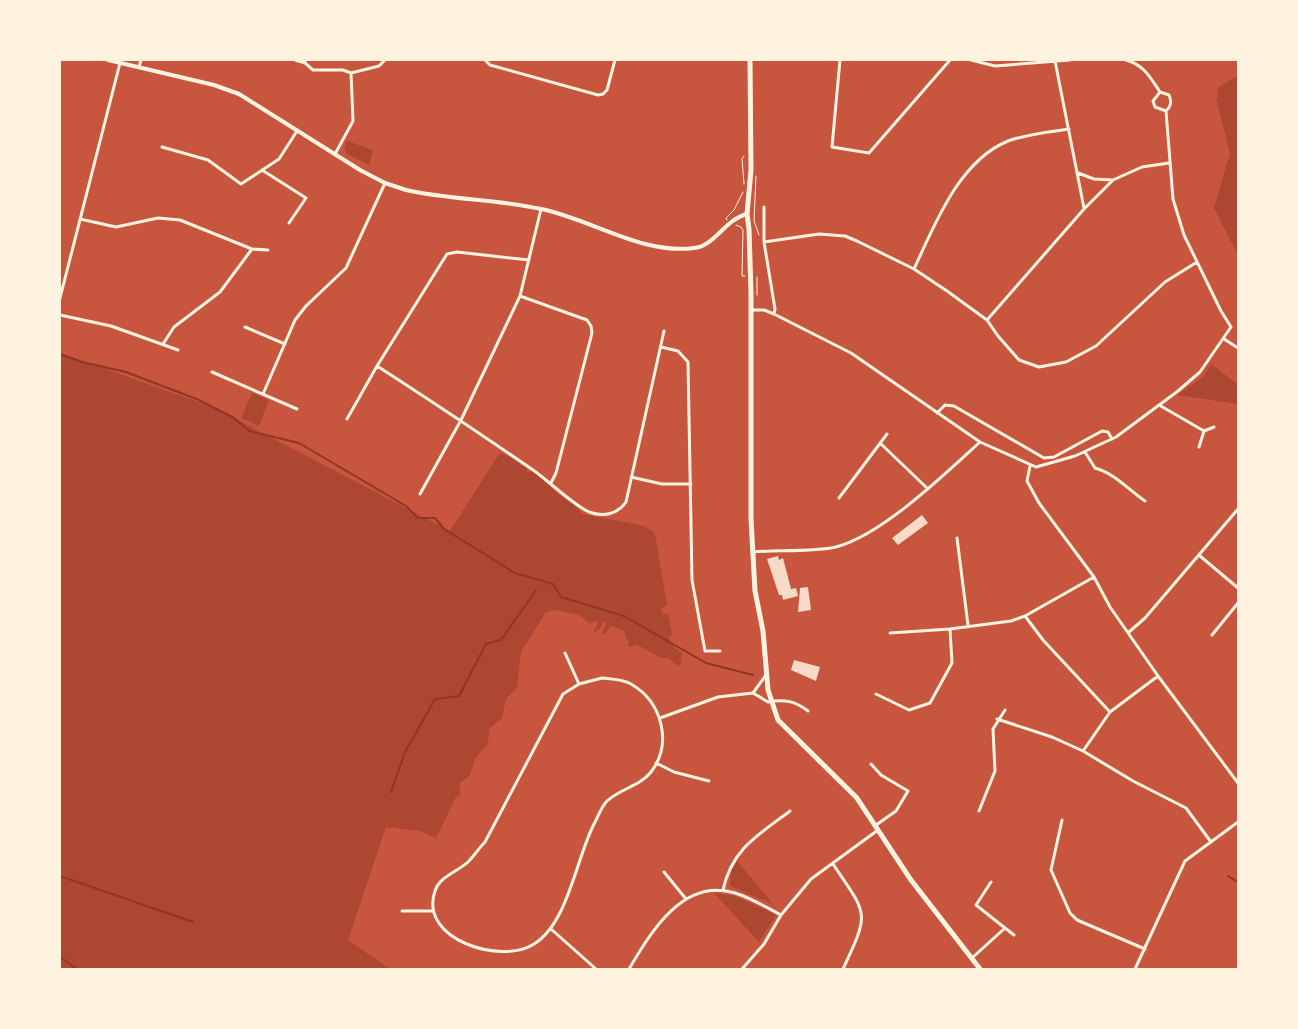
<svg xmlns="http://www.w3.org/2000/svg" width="1298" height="1029" font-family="'Fira Sans Condensed',sans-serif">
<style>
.green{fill:#ae4732}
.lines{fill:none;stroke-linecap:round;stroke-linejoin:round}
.stream{stroke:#8f3625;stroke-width:2}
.building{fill:#f7dbc8}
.path{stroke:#fff3e0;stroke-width:1}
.minor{stroke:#fff3e0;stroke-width:3}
.tertiary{stroke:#fff3e0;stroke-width:4}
.primary{stroke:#fff3e0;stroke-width:5}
</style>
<rect width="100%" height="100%" fill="#c8553d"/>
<!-- green -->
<path class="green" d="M1238 76V255L1214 208 1230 153 1216 98 1218 96 1217 88Z
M347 141 373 150 369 165 347 154 344 148Z
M60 353 213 407 450 531 499 454 502 453 521 463 520 465 527 468V472L533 471C545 481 561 499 572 503L582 514 644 526 655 533 667 606 661 608 663 614H668L672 634 669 638 674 648 682 653 681 663 678 666 668 658H662L637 645 631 647 628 646 629 641 627 640 624 631 611 626 604 635 602 633 606 623 602 621V627L592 634 598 623 595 621 590 624 579 615 556 610 546 612 521 652 517 687 506 699 502 718 489 729 488 744 476 757 470 775 460 783V795L456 797 436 838 419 831 386 827 348 940 390 969H60Z
M1211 364 1238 385V404L1177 395 1203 377Z
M252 393 269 400 259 426 241 418Z
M737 861 774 905 730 886 731 872Z
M714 893 735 896 776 915 759 942Z"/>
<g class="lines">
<!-- stream -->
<path class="stream" d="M60 354 82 362 126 372 199 400 234 418 249 431 299 443 406 506 418 518H435L444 529 515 573 553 584 561 597 624 616 706 663 753 675
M391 792 405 752 435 699 459 696 486 644 501 640 536 590
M60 876 193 922
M1228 876 1238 882
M60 957 77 969"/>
</g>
<!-- building -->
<path class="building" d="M922 515 928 523 898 545 892 538Z
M778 556 779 560 783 558 791 589 796 588 798 596 783 600 782 595H779L767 559Z
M808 587 811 610 798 612 800 588Z
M794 660 820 667 816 681 791 670Z"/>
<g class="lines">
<!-- path -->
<path class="path" d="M756 176 754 221 759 235
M744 184 742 159 744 156
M727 220 726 218 734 210 743 192
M736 225 741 227 743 230 742 276H745
M757 277V295"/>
<!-- minor -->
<path class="minor" d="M295 60 305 63
M305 60V63L313 70H343L351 73 353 121 335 154
M485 60 490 65 598 95 603 94 607 90 615 60
M840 60 832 147 869 153 950 60
M971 60 995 66 1070 60
M1126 60C1144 65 1150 77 1160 92
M1055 61 1084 208
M139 67 141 60
M351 73 379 66 385 60
M162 147 208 160 241 184 279 159 297 131
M262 170 306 198 289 223
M1078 173 1094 179 1113 180
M764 207V242L775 309 774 314
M80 219 116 227 158 218 180 220 252 249 268 250
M764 242 819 234 845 236 857 241 914 269 947 291 987 320 998 336 1019 360 1039 367 1066 362 1096 346 1165 282 1197 262
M529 260 457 252 447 254 377 366C430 400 482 435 533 470 549 481 573 505 589 512 602 517 617 515 626 502L664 331
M914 269C935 224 959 161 1008 141 1027 134 1049 132 1069 129
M520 296 587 320 591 326 592 333 556 473 551 483
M60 298 120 63
M751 310H764L774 314 851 353 980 442 1036 467 1075 456 1116 437 1178 391 1200 372 1231 327 1221 311 1184 235 1173 199 1166 111C1171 106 1172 102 1169 95L1160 92 1153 101 1155 107 1166 111
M60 315 111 326 178 350
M987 320 1084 209 1113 180 1142 167 1169 163
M245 327 285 344
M1224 339 1238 348
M163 344 174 327 220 292 252 249
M661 347 678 351 688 362 692 580 705 651H720
M212 372 297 409
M263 394 295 320 306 306 346 268 385 183
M1159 405 1204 431 1199 447
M937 413 945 405 954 406 1044 458 1054 457 1102 431 1108 432 1112 439
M347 419 377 366
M1204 431 1214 427
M880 443 928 489
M1085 452 1095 468C1114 473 1128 489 1145 501
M1030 466 1027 481 1039 503 1094 577 1110 607 1158 676 1238 783
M631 477 662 484H691
M420 494 461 420 520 296 541 209
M839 498 887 434
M957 538 968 625
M752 552C775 550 815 552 836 547 882 535 945 474 980 442
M1200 556 1238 588
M1025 616 1043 640 1110 712
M1129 632 1145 618 1238 509
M890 633 950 629 1011 621 1025 616 1094 577
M1212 635 1238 603
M565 653 579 684
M602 678C612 679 623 679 631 684 662 702 673 743 651 772 640 786 620 789 607 801 601 807 598 817 594 824 576 859 568 923 534 944 502 965 418 940 435 891 440 876 457 872 468 862 474 856 479 848 485 842L563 694 579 684Z
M753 693 768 702C785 699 795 701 808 711
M876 694 909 710 930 703 952 663 950 629
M660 718 718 697 753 693 766 675
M997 719 1052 737 1083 751 1133 781 1186 808 1211 842
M1083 751 1110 712 1158 676
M656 763 674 772 709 781
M871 764 881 775 908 791 896 811 876 825
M979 811 995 771 993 729 1005 710
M1062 820 1051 870 1070 913 1077 920 1145 949
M833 864C868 916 870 911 843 969
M664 872 686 899
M991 882 976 905 1005 928
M723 890C732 849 758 835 790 811
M402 911H433
M551 929 596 969
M972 958 1005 928 1014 935
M629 969C651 932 683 877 735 893 751 898 766 907 781 915
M742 969 764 944 781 915 811 879 878 830
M1135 969 1185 861 1238 822"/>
<!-- tertiary -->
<path class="tertiary" d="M108 60 214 85 239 94 360 170 385 183 406 190C450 200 496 199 541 209 591 219 642 255 694 248 715 246 725 219 747 214"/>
<!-- primary -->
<path class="primary" d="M750 60 751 170 747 214 749 229 751 293V519L755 591 763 631 768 690 778 720 857 798 911 880 980 969"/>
</g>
<!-- border -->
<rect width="1298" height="1029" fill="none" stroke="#fff3e0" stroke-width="122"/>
</svg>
